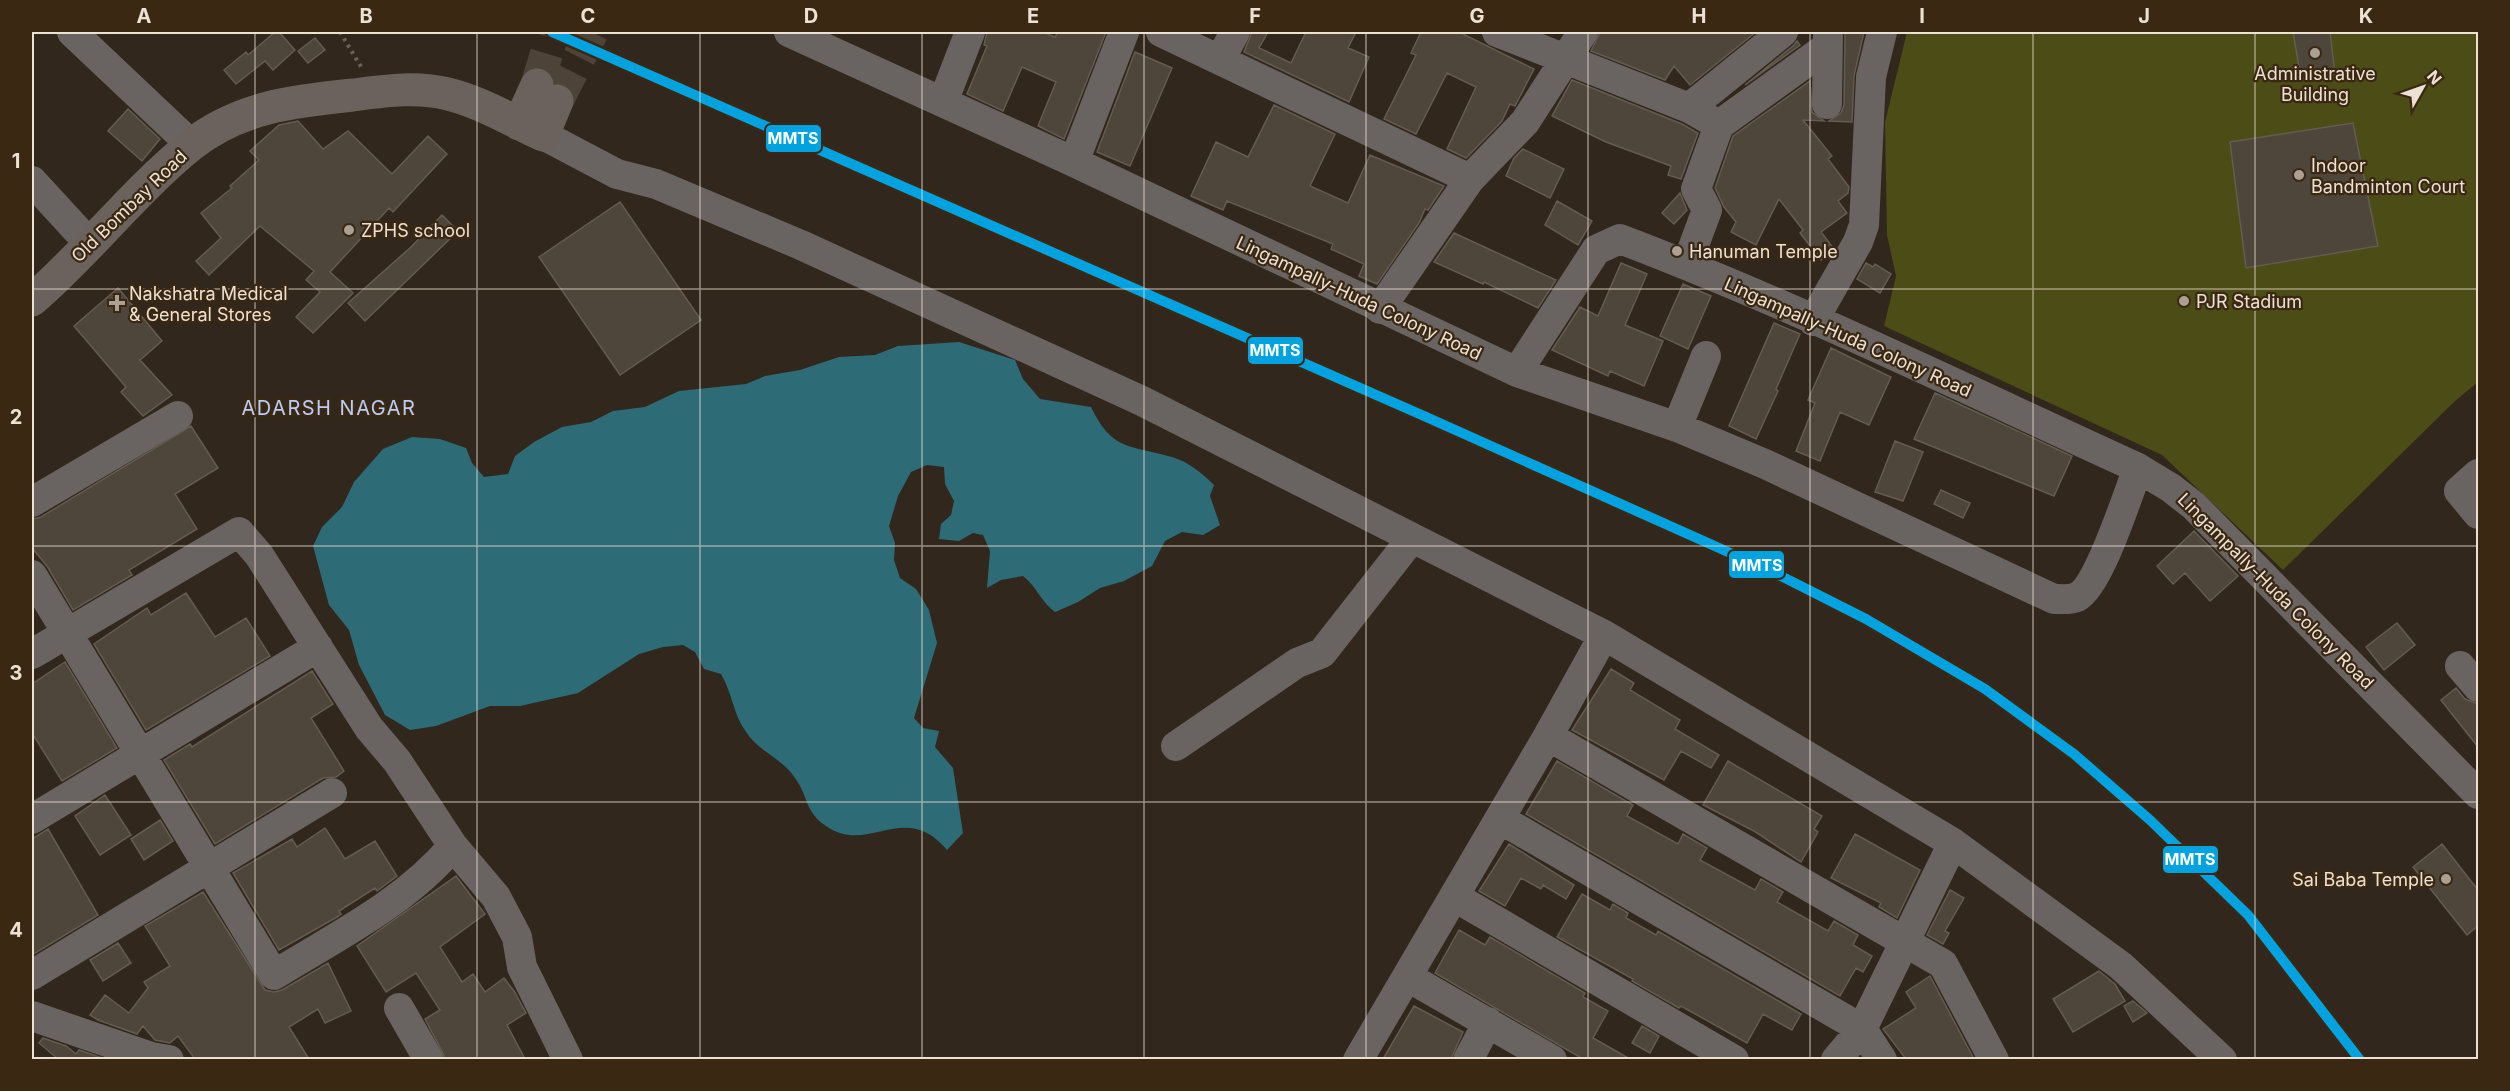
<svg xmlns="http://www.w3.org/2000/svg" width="2510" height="1091" font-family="Inter,sans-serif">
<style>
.green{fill:#4c4c16}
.water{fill:#2d6b77}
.building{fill:#4e453b;stroke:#645b51;stroke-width:1.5}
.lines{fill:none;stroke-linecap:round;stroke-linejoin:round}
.major-tunnel{stroke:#4e4338;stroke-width:33;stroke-dasharray:33 16;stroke-linecap:butt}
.path{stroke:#69625d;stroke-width:4;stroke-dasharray:3 4.5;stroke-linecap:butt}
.minor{stroke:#696361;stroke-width:30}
.major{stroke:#6c625d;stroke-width:33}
.rail-1-casing{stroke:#3b2813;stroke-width:15}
.rail-1{stroke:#00a3e0;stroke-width:10}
.grid{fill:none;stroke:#ede1d4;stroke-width:1.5;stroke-opacity:0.55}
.poi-dot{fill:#aca094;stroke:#3b2813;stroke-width:2}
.labels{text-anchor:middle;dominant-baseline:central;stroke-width:4.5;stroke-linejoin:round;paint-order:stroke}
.poi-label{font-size:18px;fill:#ede1d4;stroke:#3b2813;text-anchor:start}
.street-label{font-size:18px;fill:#ede1d4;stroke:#3b2813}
.neighbourhood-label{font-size:20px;letter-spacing:1.5px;fill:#bbccf5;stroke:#3b2813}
.line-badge{stroke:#3b2813;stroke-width:2}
.badge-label{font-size:16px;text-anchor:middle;font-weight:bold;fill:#fff}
.neatline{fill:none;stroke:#ede1d4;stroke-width:2}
.grid-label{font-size:20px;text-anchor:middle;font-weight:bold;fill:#ede1d4}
</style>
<rect width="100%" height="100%" fill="#32271c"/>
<!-- green -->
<path class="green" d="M1907 32H2478V382L2455 401 2283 570 2162 455 1884 326 1896 276 1887 235 1885 122Z"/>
<!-- water -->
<path class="water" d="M959 342 1015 360 1023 379 1040 399 1091 407C1112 451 1130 445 1172 457 1189 462 1202 473 1214 485L1210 496 1220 525 1203 535 1182 532 1165 541 1152 566 1124 581 1100 588 1078 602 1055 612C1041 602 1037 587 1023 576L1001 580 987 588 990 551 983 535 973 533 959 541 939 539 941 524 951 515 954 501 945 484 944 467 927 465 911 472 898 496 889 526 895 543 894 560 900 578 916 589 929 610 937 643 914 718 923 728 939 731 935 747 953 768 963 833 947 850C904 799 869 856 826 826 804 811 809 797 795 778 783 759 759 752 746 732 733 714 732 692 721 674L704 669 695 652 683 645 663 647 639 654 578 693 520 706H490L436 726 410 730 385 715 359 665 349 630 329 605 313 546 322 527 342 507 354 482 383 449 412 437 440 439 466 448 472 463 484 477 508 474 515 456 534 442 562 427 591 422 613 411 645 407 679 391 746 384 765 376 800 370 839 357 875 355 898 346Z"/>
<!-- building -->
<path class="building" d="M275 32H279L295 50 273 70 265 61 236 84 224 70 246 52 248 55Z
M987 32H1043L1055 37 1058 32H1106L1064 139 1038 126 1056 82 1022 67 1003 111 967 94 987 46 984 45Z
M1252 32H1268L1259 48 1291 63 1306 32H1356L1348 48 1369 57 1349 102 1244 52Z
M1421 32H1459L1534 69 1515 106 1510 104 1502 121 1466 158 1447 149 1476 87 1447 73 1416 134 1384 119 1416 55 1411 53Z
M1600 32H1756L1690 85 1674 66 1665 80 1591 51Z
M1845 32H1864L1854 76 1852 122 1829 121 1841 113 1844 105Z
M2293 32H2330L2335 74 2301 79Z
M315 38 325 50 308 63 298 51Z
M1797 41 1800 45 1745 85 1794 45Z
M1135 52 1172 68 1130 166 1097 152Z
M1572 80 1682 124 1698 133 1681 179 1668 175 1671 166 1606 142 1552 116Z
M1810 81 1812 112 1824 121 1803 120 1832 156 1828 159 1849 187 1848 193 1838 201 1847 213 1821 232 1834 249 1821 260 1800 233 1803 230 1779 199 1756 245 1731 232 1736 222 1724 207 1715 188 1733 136Z
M1274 105 1335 134 1310 186 1348 203 1370 155 1444 186 1428 210 1425 209 1419 223 1377 284 1359 276 1364 264 1331 249 1333 244 1227 201 1223 210 1191 196 1216 142 1248 157Z
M128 109 160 139 142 161 108 131Z
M298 121 323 149 348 131 392 174 428 136 447 154 393 212 389 208 330 272 353 293 313 333 296 317 320 292 306 280 314 271 260 226 209 275 196 261 221 238 201 213 232 188 230 186 259 160 250 151 279 125Z
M2353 123 2378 246 2246 268 2230 142Z
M1523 149 1564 169 1550 198 1506 176 1514 158Z
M1680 193 1687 210 1674 224 1662 213Z
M1557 201 1592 221 1578 245 1545 225Z
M620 202 701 320 620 375 539 257Z
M442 215 458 231 365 321 348 303 411 247Z
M1454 233 1556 280 1538 308 1484 282 1483 284 1434 262Z
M1621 263 1647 274 1625 325 1663 341 1644 386 1610 371 1608 376 1552 350 1580 307 1598 316Z
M1866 263 1873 267 1875 264 1891 274 1880 293 1857 279Z
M1683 284 1711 296 1688 349 1660 336Z
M118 288 162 341 140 360 172 395 143 416 121 392 126 387 74 326Z
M1774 323 1800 334 1776 389 1778 391 1756 439 1729 426Z
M1831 348 1891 377 1869 425 1840 412 1820 461 1796 451 1815 403 1808 400Z
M1935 393 2072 456 2054 496 1914 439Z
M191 426 218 468 175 494 197 529 129 570 132 575 73 610 47 566 32 548V519L41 517Z
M1895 441 1923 452 1903 501 1875 492Z
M1941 490 1970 503 1963 518 1934 504Z
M2194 531 2238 576 2210 601 2185 573 2173 584 2157 566Z
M186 593 215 637 246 618 270 656 146 730 94 644 147 608 151 615Z
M2397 623 2415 645 2384 670 2366 647Z
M65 662 117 748 62 781 32 733V684Z
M1611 669 1634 683 1630 690 1680 720 1675 729 1719 755 1711 768 1681 751 1664 780 1572 730Z
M312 671 333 704 311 718 344 771 336 777 323 778 215 844 164 760 190 744 192 747Z
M2456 688 2465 699 2478 704V747L2441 700Z
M1557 761 1633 805 1627 816 1678 844 1683 834 1707 848 1700 860 1755 890 1761 879 1783 892 1777 902 1828 931 1834 921 1858 935 1853 945 1872 956 1863 972 1856 968 1840 996 1526 814Z
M1728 761 1822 816 1814 829 1818 832 1801 862 1754 831 1703 805Z
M105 795 131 835 100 855 75 816Z
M160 820 173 841 144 860 131 839Z
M325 828 345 859 375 841 397 876 377 891 375 888 339 911 341 914 337 917 279 950 233 873 292 839 297 847Z
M48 829 98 915 32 955V839Z
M1855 834 1920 870 1897 918 1879 907 1881 903 1831 878Z
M1509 844 1574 885 1566 899 1543 885 1541 889 1521 878 1505 906 1479 891Z
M2442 844 2478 890V926L2467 935 2413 867Z
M456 876 485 914 440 947 462 982 473 974 485 992 504 978 514 991 526 1013 507 1025 525 1059H446L425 1019 440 1010 416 973 386 992 357 946Z
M1950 890 1964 898 1945 931 1949 933 1943 944 1927 935Z
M203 892 265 990 274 992 282 990 328 963 351 1011 325 1023 318 1009 289 1027 309 1059H195L178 1036 170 1043 155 1040 143 1026 137 1034 98 1020 90 1015 105 995 129 1013 148 988 144 982 170 966 145 926Z
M1582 894 1610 910 1613 904 1628 913 1626 918 1656 935 1658 931 1801 1014 1792 1030 1763 1014 1747 1043 1681 1006 1679 1008 1632 981 1633 979 1557 937Z
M1459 930 1485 945 1490 937 1585 993 1583 997 1608 1011 1593 1038 1630 1059H1583L1435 973Z
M118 943 131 963 103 981 90 960Z
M2099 971 2115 984 2125 1001 2073 1032 2053 999Z
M1930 976 1974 1059H1906L1883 1029 1916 1008 1906 992Z
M2133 1001 2147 1013 2133 1022 2124 1006Z
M1414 1006 1463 1032 1451 1059H1383Z
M1642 1026 1659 1036 1650 1053 1632 1043Z
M43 1038 66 1046 76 1054 79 1050 105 1059H58L39 1043Z"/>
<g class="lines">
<!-- major-tunnel -->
<path class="major-tunnel" d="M537 85 553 32
M557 101 592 32"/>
<!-- path -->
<path class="path" d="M340 32 363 70"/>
<!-- minor -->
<path class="minor" d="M72 32 181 135
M789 32 1074 162 1517 372 1596 250 1620 239C1796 306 1967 390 2138 468L2171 488 2194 506 2478 794
M1161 32 1470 179
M1497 32 1689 108 1719 125 1696 189 1707 210 1687 264
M1220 60 1235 32
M943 102 970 32
M1827 104 1828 32
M1689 108 1783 32
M1719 125 1827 47
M543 135 617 174 656 184 801 245 1142 401 1604 635 1953 843 2121 966 2222 1060
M1074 162 1124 32
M32 181 77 230
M1380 309 1470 179 1525 122 1583 32
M1813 321 1858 242 1864 225 1871 77 1882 32
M1517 372 1677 427 1765 464 2054 599C2061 599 2071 600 2077 597 2099 586 2128 494 2138 468
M1677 427 1706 356
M2478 474 2459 491 2478 514
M32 502 178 416
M32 575 274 975C337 936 405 903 453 846L496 897 517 937 522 967 568 1060
M32 654 239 532 259 555 369 728 397 761 453 846
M2460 666 2478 687
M1548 736 1943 964 1994 1060
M1176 746 1297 663 1322 653 1412 538
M32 819 318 647
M1500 819 1862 1029 1882 1060
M1455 897 1734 1060
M32 975 332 793
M1408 977 1552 1060
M399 1008 429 1060
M32 1016 151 1057 169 1060
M1358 1060 1548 736 1604 635
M1468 1060 1488 1022
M1836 1060 1862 1029 1953 843"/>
<!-- major -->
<path class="major" d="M519 124 537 85
M32 300C88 252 133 192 191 145 239 107 294 101 353 95 384 91 416 86 448 94 481 102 512 121 543 135L557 101"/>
<!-- rail-1 casing -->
<g class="rail-1-casing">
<path id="rail-1" d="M552 32 1424 416 1775 573 1866 619 1985 689 2074 754 2150 820 2248 915 2360 1060"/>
</g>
<!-- rail-1 -->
<use href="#rail-1" class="rail-1"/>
</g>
<!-- grid -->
<path class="grid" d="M255 32V1060M477 32V1060M700 32V1060M922 32V1060M1144 32V1060M1366 32V1060M1588 32V1060M1810 32V1060M2033 32V1060M2255 32V1060M32 289H2478M32 546H2478M32 802H2478"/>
<!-- markers -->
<g class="poi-dot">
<circle cx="2315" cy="53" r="6"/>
<circle cx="2299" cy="175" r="6"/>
<circle cx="349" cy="230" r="6"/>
<circle cx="1677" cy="251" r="6"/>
<circle cx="2184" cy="301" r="6"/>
<path d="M114 294h6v6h6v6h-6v6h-6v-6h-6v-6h6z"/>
<circle cx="2446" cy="879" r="6"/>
</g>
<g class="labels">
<!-- poi labels -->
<g class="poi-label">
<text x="2315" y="73" text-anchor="middle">Administrative<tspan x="2315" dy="21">Building</tspan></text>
<text x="2311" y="165">Indoor<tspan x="2311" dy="21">Bandminton Court</tspan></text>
<text x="361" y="230">ZPHS school</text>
<text x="1689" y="251">Hanuman Temple</text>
<text x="129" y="293">Nakshatra Medical<tspan x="129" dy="21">&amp; General Stores</tspan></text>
<text x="2196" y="301">PJR Stadium</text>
<text x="2434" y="879" text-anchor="end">Sai Baba Temple</text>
</g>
<!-- street labels -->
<g class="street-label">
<text transform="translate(129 206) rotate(-44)">Old Bombay Road</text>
<text transform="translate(1359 298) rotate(25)">Lingampally-Huda Colony Road</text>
<text transform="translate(1848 337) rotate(24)">Lingampally-Huda Colony Road</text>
<text transform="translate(2276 591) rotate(45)">Lingampally-Huda Colony Road</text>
</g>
<!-- neighbourhood labels -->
<g class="neighbourhood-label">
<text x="329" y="408">ADARSH NAGAR</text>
</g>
</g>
<g class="line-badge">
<rect x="765" y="124" width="57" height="29" rx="6" fill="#00a3e0"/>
<rect x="1247" y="336" width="57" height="29" rx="6" fill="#00a3e0"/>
<rect x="1728" y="550" width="57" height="29" rx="6" fill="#00a3e0"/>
<rect x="2162" y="845" width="57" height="29" rx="6" fill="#00a3e0"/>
</g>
<g class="badge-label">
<text x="793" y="144">MMTS</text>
<text x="1275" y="356">MMTS</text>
<text x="1757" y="571">MMTS</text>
<text x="2190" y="865">MMTS</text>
</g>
<!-- border -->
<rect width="2510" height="1091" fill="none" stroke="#3b2813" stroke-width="66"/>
<!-- north arrow -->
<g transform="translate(2423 87) rotate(50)" stroke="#3b2813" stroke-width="4.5" paint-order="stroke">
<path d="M0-4.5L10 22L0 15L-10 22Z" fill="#ede1d4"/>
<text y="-9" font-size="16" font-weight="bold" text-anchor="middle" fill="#ede1d4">N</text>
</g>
<rect x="33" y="33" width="2444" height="1025" class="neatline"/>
<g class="grid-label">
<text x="144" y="23">A</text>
<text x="366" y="23">B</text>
<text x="588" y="23">C</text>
<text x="811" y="23">D</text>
<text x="1033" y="23">E</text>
<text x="1255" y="23">F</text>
<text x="1477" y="23">G</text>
<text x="1699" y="23">H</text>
<text x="1922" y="23">I</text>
<text x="2144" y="23">J</text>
<text x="2366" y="23">K</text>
<text x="16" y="168">1</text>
<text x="16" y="424">2</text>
<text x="16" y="680">3</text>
<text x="16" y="937">4</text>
</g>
</svg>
